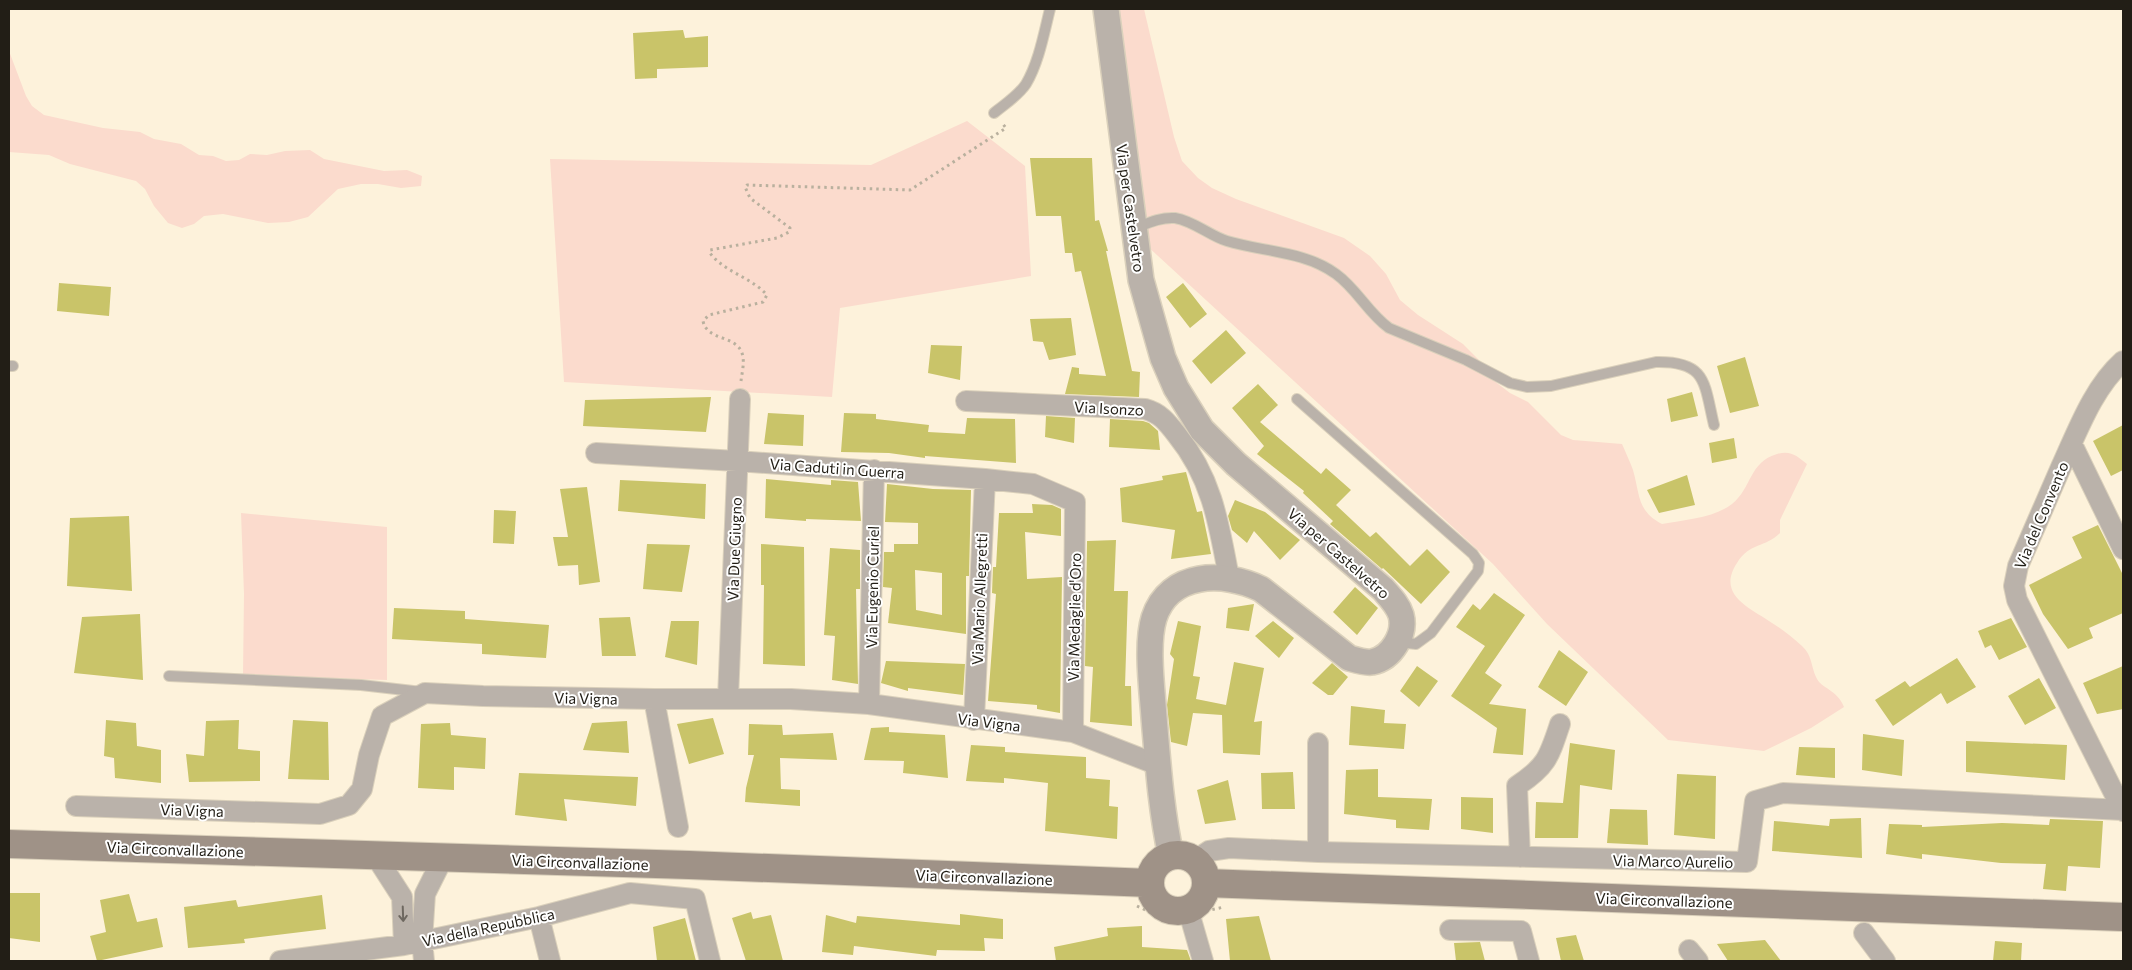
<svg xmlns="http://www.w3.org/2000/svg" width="2132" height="970" font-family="Commissioner,sans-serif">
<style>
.green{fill:#fbdbcd}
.building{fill:#c9c469;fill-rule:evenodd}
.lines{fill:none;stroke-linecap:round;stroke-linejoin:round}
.service-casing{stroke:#dad0bb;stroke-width:12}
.minor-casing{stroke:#dad0bb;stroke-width:22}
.tertiary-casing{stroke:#dad0bb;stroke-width:28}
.secondary-casing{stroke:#dad0bb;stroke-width:30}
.path{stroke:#b9b09e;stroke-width:3;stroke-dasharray:2.5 4;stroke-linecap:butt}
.service{stroke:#bab2aa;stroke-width:10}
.minor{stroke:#bab2aa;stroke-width:20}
.tertiary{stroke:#bab2aa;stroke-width:25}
.secondary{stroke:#9f9287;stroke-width:28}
.oneway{stroke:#6e6860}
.labels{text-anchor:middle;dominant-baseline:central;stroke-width:4;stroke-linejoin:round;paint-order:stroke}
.street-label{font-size:15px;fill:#221e16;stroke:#fff}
</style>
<rect width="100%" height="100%" fill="#fdf2db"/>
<!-- green -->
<path class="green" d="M1110 9H1144L1174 137 1182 161 1198 178 1212 188 1236 199 1344 238 1370 256 1386 274 1400 300 1418 315 1463 344 1478 359 1489 377 1510 393 1528 402 1561 435 1573 440 1622 444C1626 453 1630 462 1633 470 1640 495 1637 511 1662 524 1684 520 1714 518 1732 504 1752 488 1749 462 1777 454 1791 450 1797 456 1807 464L1780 520V533C1765 548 1750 542 1737 563 1716 595 1750 608 1772 623 1782 629 1793 638 1802 646 1812 655 1811 666 1816 677 1821 689 1837 689 1844 707L1811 728 1764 751 1668 740 1547 624 1493 564 1145 244Z
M9 51 26 96 32 106 44 115 103 128 140 132 154 139 181 144 199 155 213 156 226 161 239 160 250 154 267 155 285 151 310 150 324 159 384 171 407 170 422 176 421 186 401 188 378 184H361L338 189 308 217 289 222 268 223 223 214 204 216 194 224 182 228 168 223 154 206 145 189 136 181 70 164 49 155 9 152Z
M967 121 1025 166 1031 276 840 308 832 397 564 382 550 159 871 165Z
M241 513 387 527V680L243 675 244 594Z"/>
<!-- building -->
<path class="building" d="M683 30 685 38 708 36V67L657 69V78L635 79 633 33Z
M1030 158H1092L1095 221 1099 220 1108 251H1106L1132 371 1140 372 1139 397 1065 394 1072 367 1079 368V374L1106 376 1081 271 1075 272 1072 253H1065L1061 216H1036Z
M59 283 111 287 109 316 57 311Z
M1183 283 1207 314 1190 328 1166 297Z
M1071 318 1076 355 1049 360 1043 342 1033 341 1030 319Z
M1226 330 1246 353 1211 384 1192 361Z
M931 345 962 346 960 380 928 373Z
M1745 357 1759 406 1730 413 1717 366Z
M1258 384 1278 405 1260 422 1321 474 1326 468 1351 490 1336 505 1370 537 1376 532 1410 566 1427 549 1450 572 1421 604 1383 568 1382 569 1330 524 1333 521 1303 493 1304 491 1257 454 1264 446 1232 408Z
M1692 392 1698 416 1671 422 1667 399Z
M711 397 706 432 583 426 585 400Z
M768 413 804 415 803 446 764 444Z
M844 413 876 414V419L929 425 928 432 965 434 967 418 1015 419 1016 463 925 456V458L889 453 841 452Z
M1046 416 1075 418 1074 443 1045 437Z
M1110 419 1143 421 1149 423 1158 431 1160 450 1109 447Z
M2123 425V470L2111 476 2093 441Z
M1734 438 1737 458 1712 463 1709 443Z
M1186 472 1197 512 1202 511 1211 554 1171 559 1175 530 1122 522 1120 488 1163 480 1162 476Z
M1687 475 1695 505 1659 513 1647 490Z
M766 479 831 485V480L858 482 861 521 806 519V521L765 518Z
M620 480 706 484 705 519 618 511Z
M887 484 933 489 971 490 969 576H966V634L888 623 892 588 883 587 884 552H894V544H918V523L885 522ZM915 570 942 573V615L916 610Z
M587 487 600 582 579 585 578 565 558 566 553 537H568L560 489Z
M1235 500 1265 512 1300 540 1280 560 1254 531 1247 543 1232 530 1228 516Z
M1032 504 1052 505 1061 509V536L1025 532 1027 579 1062 577 1060 713 1037 709V705L988 701 996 594 992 593 993 567H996L999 513H1033Z
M494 510 516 511 514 544 493 543Z
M129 516 132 591 67 586 70 518Z
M2098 525 2123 575V613L2089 628 2093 638 2068 649 2043 614 2029 585 2082 558 2072 537Z
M1116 540 1114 591H1128L1125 686H1131L1132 726 1090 722 1093 667 1085 666 1087 541Z
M647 544 690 545 682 592 643 589Z
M761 544 804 547 805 666 763 664 764 585H761Z
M830 548 860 550V589H856L858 684 832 680 835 636 824 635Z
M1355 587 1378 608 1357 635 1333 612Z
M1494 593 1525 615 1485 673 1502 685 1489 704 1526 709 1523 755 1493 753 1497 728 1451 696 1485 646 1456 627 1473 604 1480 610Z
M1254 604 1249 631 1226 628 1228 608Z
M394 608 465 611V619L549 625 546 658 482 654V644L392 639Z
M140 614 143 680 74 673 82 617Z
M630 617 636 656H602L599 618Z
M2011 618 2027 647 1999 660 1991 645 1985 648 1978 631Z
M671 621H699L697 665 665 657Z
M1178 621 1201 626 1193 676 1200 677 1196 699 1226 705 1234 662 1264 668 1254 722 1262 721 1260 755 1223 753 1222 715 1193 713 1187 746 1171 742 1167 705 1174 659 1170 654Z
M1273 621 1294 638 1279 658 1255 636Z
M1559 650 1588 672 1566 706 1538 687Z
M1957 658 1976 687 1947 704 1941 693 1893 726 1875 700 1905 681 1910 687Z
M886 661 965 664 963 695 908 688V691L881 683Z
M1332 663 1348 677 1333 695H1328L1312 683Z
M1417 666 1438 681 1419 707 1400 691Z
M2123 666V709L2097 714 2083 683Z
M2039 678 2056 708 2025 725 2008 696Z
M1351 706 1385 710 1384 723 1406 724 1404 749 1349 745Z
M713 718 724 754 689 764 677 724Z
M106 720 136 723 137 746 161 750V783L115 778 114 758 104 756Z
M239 720 238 749 260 751V781L189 782 186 754 204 756 206 721Z
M293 720 328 722 329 780 288 779Z
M627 721 629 753 583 750 592 723Z
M450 723 451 735 486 738 485 769 454 767V790L418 788 421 724Z
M749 724 782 725 783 735 833 733 837 760 780 758 781 789 800 790V806L745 802 746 788 754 755H748Z
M889 727V732L945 735 948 778 903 773 904 761 864 760 871 728Z
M1863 734 1904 740 1902 776 1862 770Z
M1966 741 2067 745 2065 780 1966 772Z
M1570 743 1615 750 1612 790 1580 785 1578 838H1535L1536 802 1563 803Z
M971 745 1005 747V752L1086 757V778L1110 780 1109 806 1118 807 1117 839 1045 831 1048 783 1004 778V783L966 781Z
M1799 747 1835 748V778L1796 775Z
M1378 769V797L1432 799 1429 830 1396 828V820L1344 814 1346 770Z
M1293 772 1295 809H1262L1261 773Z
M519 773 638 777 636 806 564 799 567 821 515 815Z
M1677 774 1716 776 1715 839 1674 835Z
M1228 780 1236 820 1205 824 1197 790Z
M1461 797 1493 798V833L1461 829Z
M1610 809 1647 810 1648 845 1607 843Z
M1861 818 1862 858 1772 851 1774 821 1829 826 1830 819Z
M2050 819 2103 821 2100 868 2068 866 2066 891 2043 889 2046 864 2001 863 1922 854V859L1886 854 1889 824 1922 825V827L2002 823 2049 825Z
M9 893H40V942L9 938Z
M129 894 137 922 157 918 163 947 97 961 90 936 106 932 100 900Z
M322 895 326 929 244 939 245 943 188 948 184 907 236 900 238 907Z
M751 912 753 919 771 915 783 961H746L732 918Z
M960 914 1003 919V939L984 938 985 951 937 950 936 956 854 946 853 955 822 952 826 915 856 923 857 916 960 925Z
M1259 916 1271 961H1230L1226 919Z
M685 918 696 961H657L653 927Z
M1142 926V947L1187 950 1191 961H1056L1054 947 1108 936 1107 928Z
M1576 935 1584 961H1561L1556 938Z
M1765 940 1781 961H1728L1717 944Z
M1995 941 2022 943 2021 961H1993Z
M1480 942 1485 961H1456L1454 943Z"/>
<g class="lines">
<!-- service casing -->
<g class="service-casing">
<path id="service" d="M994 113C1005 104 1018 96 1026 84 1039 62 1044 33 1050 9
M1135 228C1148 223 1161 217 1175 218 1194 221 1210 236 1227 241 1263 252 1305 251 1336 274 1357 289 1368 313 1389 328L1466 360 1510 383 1527 387 1551 386 1656 362C1707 361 1704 383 1714 425
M9 366H13
M1297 399 1473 554 1479 563 1478 571 1431 633 1416 644 1398 642
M169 676 361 685 422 692"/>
</g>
<!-- minor casing -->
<g class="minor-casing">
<path id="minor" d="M2123 361C2093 388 2078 430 2061 467 2047 500 2032 533 2018 566L2014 586 2017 600 2123 811
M966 401 1145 409C1160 413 1167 422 1177 435 1212 478 1219 524 1229 578
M2072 444 2123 549
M596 453 737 461 985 479 1033 484 1075 502 1073 732
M654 699 678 827
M728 699 740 399
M869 704 874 470
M974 720 985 479
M1318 743V852
M76 806 320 814 349 805 362 789 369 755 382 716 425 693 483 696 654 699H791L869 704 1073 732 1158 765
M375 855 402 897 404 945
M1520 857 1517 786C1547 766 1549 757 1560 724
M1194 861 1209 851 1229 848 1318 852 1747 862 1755 801 1783 793 2123 810
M1188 909 1203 961
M539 917 550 961
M1450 930 1521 931 1529 961
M1864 933 1885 961
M1689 950 1698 961
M280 961 404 945 539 917 630 893 695 899 710 961
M424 961 422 941 425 894 443 858"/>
</g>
<!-- tertiary casing -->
<g class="tertiary-casing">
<path id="tertiary" d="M1106 9 1141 280 1163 358 1176 388 1202 430 1236 464 1383 589C1390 597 1398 605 1401 615 1406 634 1392 658 1372 662 1365 663 1356 660 1349 658L1261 589C1224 571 1169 571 1154 618 1146 644 1152 689 1154 717 1158 764 1161 810 1171 856"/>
</g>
<!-- secondary casing -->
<g class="secondary-casing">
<path id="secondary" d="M9 844 689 865 1150 883
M1150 883a28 28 0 1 1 56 0a28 28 0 1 1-56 0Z
M1206 883 2123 917"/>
</g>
<!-- path -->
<path class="path" d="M741 381C742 372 745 362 742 353 736 335 707 341 703 321L709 315 763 302 767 295C751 277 724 272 710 253V250L777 238 789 232 790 228 750 198 745 187 747 185 910 190 1006 128 1002 123
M1137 906 1154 914 1171 917
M1206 911 1224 907"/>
<!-- service -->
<use href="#service" class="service"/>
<!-- minor -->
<use href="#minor" class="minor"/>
<!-- tertiary -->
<use href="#tertiary" class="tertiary"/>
<!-- secondary -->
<use href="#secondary" class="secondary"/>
</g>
<!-- one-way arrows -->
<defs><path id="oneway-shaft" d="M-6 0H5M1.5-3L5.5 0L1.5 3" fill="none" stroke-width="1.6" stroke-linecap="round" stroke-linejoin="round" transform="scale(1.25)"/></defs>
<use class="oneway" href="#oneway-shaft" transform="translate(403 914) rotate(88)"/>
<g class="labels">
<!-- street labels -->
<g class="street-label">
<text transform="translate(1131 208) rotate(82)">Via per Castelvetro</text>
<text transform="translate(1109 408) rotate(3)">Via Isonzo</text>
<text transform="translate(837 468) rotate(4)">Via Caduti in Guerra</text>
<text transform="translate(2041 515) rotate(-67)">Via del Convento</text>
<text transform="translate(734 549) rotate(-88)">Via Due Giugno</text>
<text transform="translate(1339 553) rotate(41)">Via per Castelvetro</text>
<text transform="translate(872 587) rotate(-89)">Via Eugenio Curiel</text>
<text transform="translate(979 599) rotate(-88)">Via Mario Allegretti</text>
<text transform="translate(1074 617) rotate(-89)">Via Medaglie d'Oro</text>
<text transform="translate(586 698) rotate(1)">Via Vigna</text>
<text transform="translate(989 722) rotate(7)">Via Vigna</text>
<text transform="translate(192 810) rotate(2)">Via Vigna</text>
<text transform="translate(175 849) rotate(2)">Via Circonvallazione</text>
<text transform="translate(1673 861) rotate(1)">Via Marco Aurelio</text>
<text transform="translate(580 862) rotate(2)">Via Circonvallazione</text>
<text transform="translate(984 877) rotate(2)">Via Circonvallazione</text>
<text transform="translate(1664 900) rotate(2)">Via Circonvallazione</text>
<text transform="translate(488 927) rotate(-12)">Via della Repubblica</text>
</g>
</g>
<!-- border -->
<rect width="2132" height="970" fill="none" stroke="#221e16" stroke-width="20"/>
</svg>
